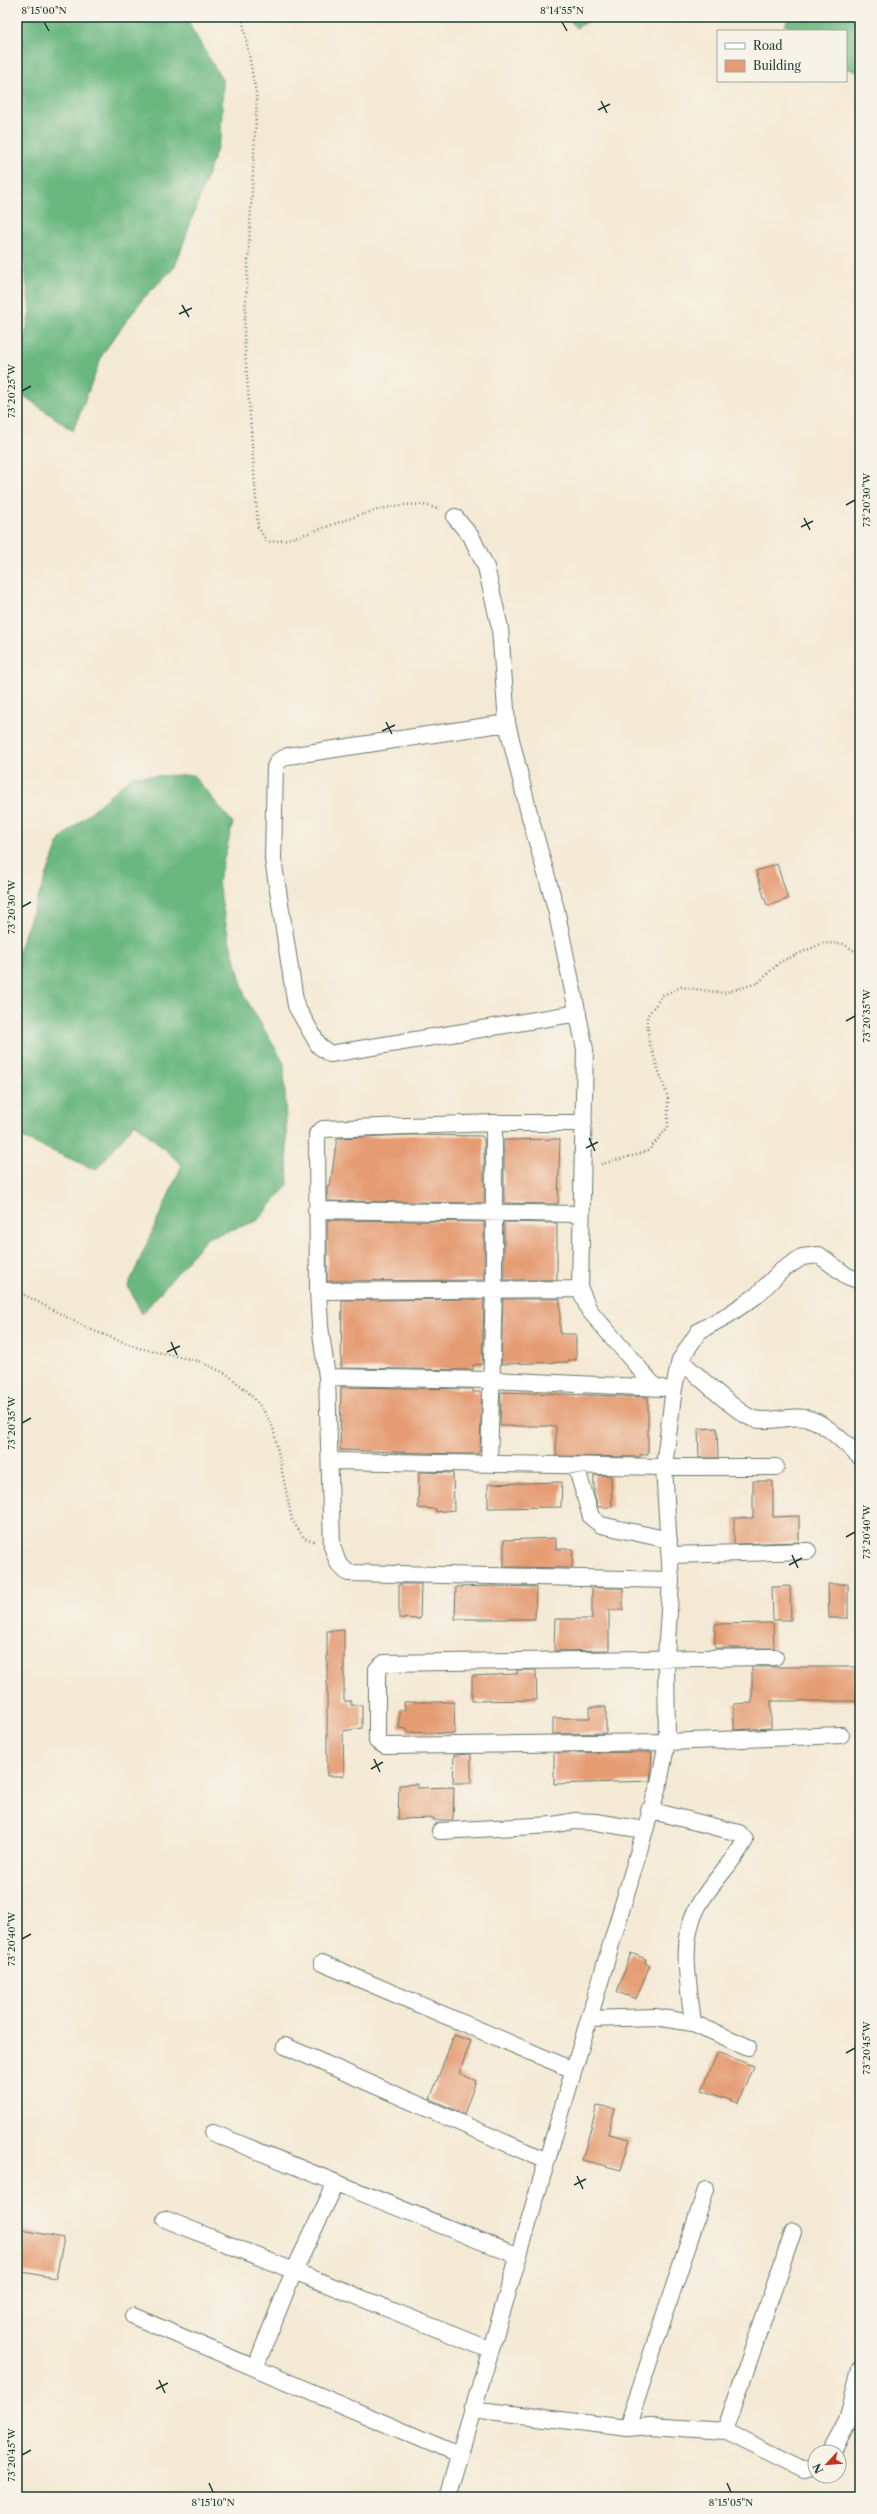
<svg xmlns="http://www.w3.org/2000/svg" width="877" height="2514" font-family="'Libre Caslon Text',serif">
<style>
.forest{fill:#6ab780;stroke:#447a5a}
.building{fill:#e59c73}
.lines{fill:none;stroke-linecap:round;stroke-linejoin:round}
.street-casing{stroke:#6a796c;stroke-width:18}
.path{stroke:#6a796c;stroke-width:2.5;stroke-dasharray:1 3;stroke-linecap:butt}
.street{stroke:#fff;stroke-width:16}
.ticks{fill:none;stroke:#1f3d34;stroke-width:1.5}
.neatline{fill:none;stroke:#1f3d34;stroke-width:1.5}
.ticks-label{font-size:10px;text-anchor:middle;fill:#1f3d34}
</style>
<rect width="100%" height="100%" fill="#f7f3e8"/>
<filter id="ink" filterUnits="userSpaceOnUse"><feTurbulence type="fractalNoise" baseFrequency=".025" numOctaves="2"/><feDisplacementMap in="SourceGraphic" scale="8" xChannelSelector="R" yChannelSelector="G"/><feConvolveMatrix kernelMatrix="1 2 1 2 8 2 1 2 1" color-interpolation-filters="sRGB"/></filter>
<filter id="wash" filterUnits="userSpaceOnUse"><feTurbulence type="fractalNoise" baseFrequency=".012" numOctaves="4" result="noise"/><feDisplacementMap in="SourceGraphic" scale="16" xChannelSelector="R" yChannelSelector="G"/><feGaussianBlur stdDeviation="0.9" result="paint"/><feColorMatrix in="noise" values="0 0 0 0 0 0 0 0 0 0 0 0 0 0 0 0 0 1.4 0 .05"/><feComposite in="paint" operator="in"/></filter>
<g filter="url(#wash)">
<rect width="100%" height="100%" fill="#f4e9d4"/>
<!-- forest -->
<path class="forest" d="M17 17H191L189 24 223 81 221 137 175 267 142 300 103 353 73 431 17 391V379L30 311 17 209Z
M568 17H596L576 28Z
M789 17H860V73L846 68V31H794L785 25Z
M193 775 233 823 218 882 228 935 246 999 284 1063 288 1185 257 1221 207 1238 142 1314 128 1286 182 1165 135 1123 96 1170 18 1136 17 954 60 839 132 776Z"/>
<g id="blocks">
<!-- building -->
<path class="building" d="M777 864 788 899 767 906 756 871Z
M409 1135 482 1136 484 1139V1203L327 1201V1186H330L337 1138Z
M560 1139 558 1204 504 1203V1140Z
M327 1220 484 1222V1280L327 1281Z
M504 1222 557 1223V1280H504Z
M484 1299 482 1364 473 1365V1370L341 1368 342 1300Z
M503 1299H560V1334H576V1360H568V1362L501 1364Z
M341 1387 473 1389V1392H482L480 1450 478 1454H453L340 1450Z
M501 1392 648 1397V1454L640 1455V1457L556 1456V1426H500Z
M717 1428 718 1458H699L698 1429Z
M419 1472 453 1473 454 1510 436 1512V1509L418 1508Z
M594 1475 611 1476 612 1507H598L594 1494Z
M753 1481H773V1517L799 1516V1542L734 1544V1518H753Z
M562 1482 561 1507 488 1508V1484Z
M556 1538V1549H573L572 1568 504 1567V1540Z
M399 1584H421L420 1619 399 1618Z
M828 1584H848V1618H829Z
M491 1586 536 1587 535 1619H455L456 1587Z
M790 1586 791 1620H773L772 1587Z
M592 1588H623V1610H609V1650L554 1651 555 1619H592Z
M773 1623 774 1648H715V1624Z
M344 1630V1701H351V1705H362V1728L343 1731 344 1776H327V1631Z
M752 1667H860V1701H771V1728L734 1730V1704L752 1703Z
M517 1670H536L537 1700 472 1701V1676L517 1674Z
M404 1702H454L455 1734 407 1732V1729L399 1728V1710H405Z
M590 1707H606V1733L553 1734V1718H590Z
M652 1752 650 1781 554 1784V1753Z
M471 1754V1783H453L454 1755Z
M417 1784V1788L454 1787 453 1820H433L434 1818 398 1819 399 1785Z
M631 1953 646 1959 645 1963 650 1965 636 1999 617 1992Z
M454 2035 471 2041 459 2073 476 2081 464 2114 430 2099Z
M718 2052 753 2066 738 2103 702 2090Z
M597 2106 615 2109 608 2134 630 2139 621 2170 582 2160Z
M17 2229 64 2238 56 2278 17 2271Z"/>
</g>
</g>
<g filter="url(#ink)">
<use href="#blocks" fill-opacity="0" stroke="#6a796c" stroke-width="1"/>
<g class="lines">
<!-- street casing -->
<g class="street-casing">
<path id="street" d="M455 517 472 538 486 567 500 628 507 723 530 817 556 909 585 1049 580 1289 589 1310 656 1388
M507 723 288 756 278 761 275 767 273 859 296 1006 319 1046 330 1054 578 1013
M584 1123H494L323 1129 317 1134 318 1291 320 1326 327 1377 332 1546 338 1563 348 1573 671 1580
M316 1210 581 1214
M318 1291 580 1289
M680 1360C694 1372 739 1415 754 1419 771 1423 789 1415 806 1418 826 1422 845 1444 860 1457
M327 1377 491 1380 662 1388
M330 1461 664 1467H776
M489 1464 494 1289V1123
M576 1466 591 1517 601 1525 669 1540
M670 1555 808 1551
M775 1657 384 1663 377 1669V1741L385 1746 667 1742 841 1735
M649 1810 739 1833 745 1840C732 1865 710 1883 697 1908 679 1941 689 1986 693 2023
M440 1831 553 1825 574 1821 596 1822 644 1830
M322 1963 573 2070
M589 2019 655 2017 693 2023 748 2047
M285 2046 547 2161
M213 2133 518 2256
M165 2219 490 2350
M133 2316 459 2455
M255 2368 294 2271 336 2183
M472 2409 627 2428 651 2426 725 2431 804 2470 815 2467
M627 2428 706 2190
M725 2431 793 2232
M831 2452 847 2422 860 2368
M447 2497 659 1783 667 1742 666 1657 671 1580 664 1467 674 1388 680 1360 699 1331 728 1315 756 1296 781 1271 802 1257 819 1255 847 1276 860 1281"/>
</g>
<!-- path -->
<path class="path" d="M242 17 257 99 244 335 258 527 267 542C316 540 393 488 440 510
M601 1164 636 1155 649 1150 668 1127V1098L649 1042 647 1016 663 995 681 987 724 993 758 983 780 962 823 943 843 944 860 954
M17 1291 89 1329 139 1348 198 1361 227 1374 247 1391 262 1408 273 1427 292 1520 304 1538 314 1541"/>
<!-- street -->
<use href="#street" class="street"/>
</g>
</g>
<!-- ticks -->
<path class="ticks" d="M44 22 49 31M562 22 567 31M601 101 607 113M598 110 610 104M182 305 189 317M179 314 192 308M22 391 31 386M846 505 855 500M804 518 810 530M801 527 813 521M386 722 392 734M382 731 395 725M22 907 31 902M846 1021 855 1016M589 1138 595 1151M586 1148 598 1142M171 1342 177 1355M167 1352 180 1346M22 1423 31 1418M846 1537 855 1532M792 1555 798 1568M789 1565 802 1558M374 1759 380 1772M371 1769 383 1762M22 1939 31 1934M846 2053 855 2048M577 2176 583 2189M574 2185 586 2179M159 2380 165 2393M156 2389 168 2383M22 2455 31 2450M209 2483 213 2492M727 2483 731 2492"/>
<!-- margin -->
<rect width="877" height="2514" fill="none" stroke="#f7f3e8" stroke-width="44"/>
<!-- legend -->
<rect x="717" y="30" width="130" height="52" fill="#f7f3e8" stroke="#a1aaa0"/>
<rect x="725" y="43" width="20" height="6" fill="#ffffff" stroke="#a1aaa0"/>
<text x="753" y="50" font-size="12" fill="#1f3d34">Road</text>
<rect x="725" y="60" width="20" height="12" fill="#e59c73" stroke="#a1aaa0"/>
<text x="753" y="70" font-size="12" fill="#1f3d34">Building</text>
<!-- north arrow -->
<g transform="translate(827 2464) rotate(244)"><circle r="19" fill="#f7f3e8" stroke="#a1aaa0"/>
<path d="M0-3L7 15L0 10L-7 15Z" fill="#c8321e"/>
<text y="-6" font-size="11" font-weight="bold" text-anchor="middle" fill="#1f3d34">N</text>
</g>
<rect x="22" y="22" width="833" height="2470" class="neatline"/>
<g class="ticks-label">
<text x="44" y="14">8°15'00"N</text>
<text x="562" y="14">8°14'55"N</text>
<text transform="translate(11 391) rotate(-90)" y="4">73°20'25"W</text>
<text transform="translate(866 500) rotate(-90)" y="4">73°20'30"W</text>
<text transform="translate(11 907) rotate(-90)" y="4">73°20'30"W</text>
<text transform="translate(866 1016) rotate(-90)" y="4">73°20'35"W</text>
<text transform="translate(11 1423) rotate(-90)" y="4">73°20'35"W</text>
<text transform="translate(866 1532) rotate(-90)" y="4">73°20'40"W</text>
<text transform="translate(11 1939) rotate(-90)" y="4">73°20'40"W</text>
<text transform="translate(866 2048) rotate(-90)" y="4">73°20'45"W</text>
<text transform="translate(11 2455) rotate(-90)" y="4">73°20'45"W</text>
<text x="213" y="2506">8°15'10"N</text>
<text x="731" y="2506">8°15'05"N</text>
</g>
</svg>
